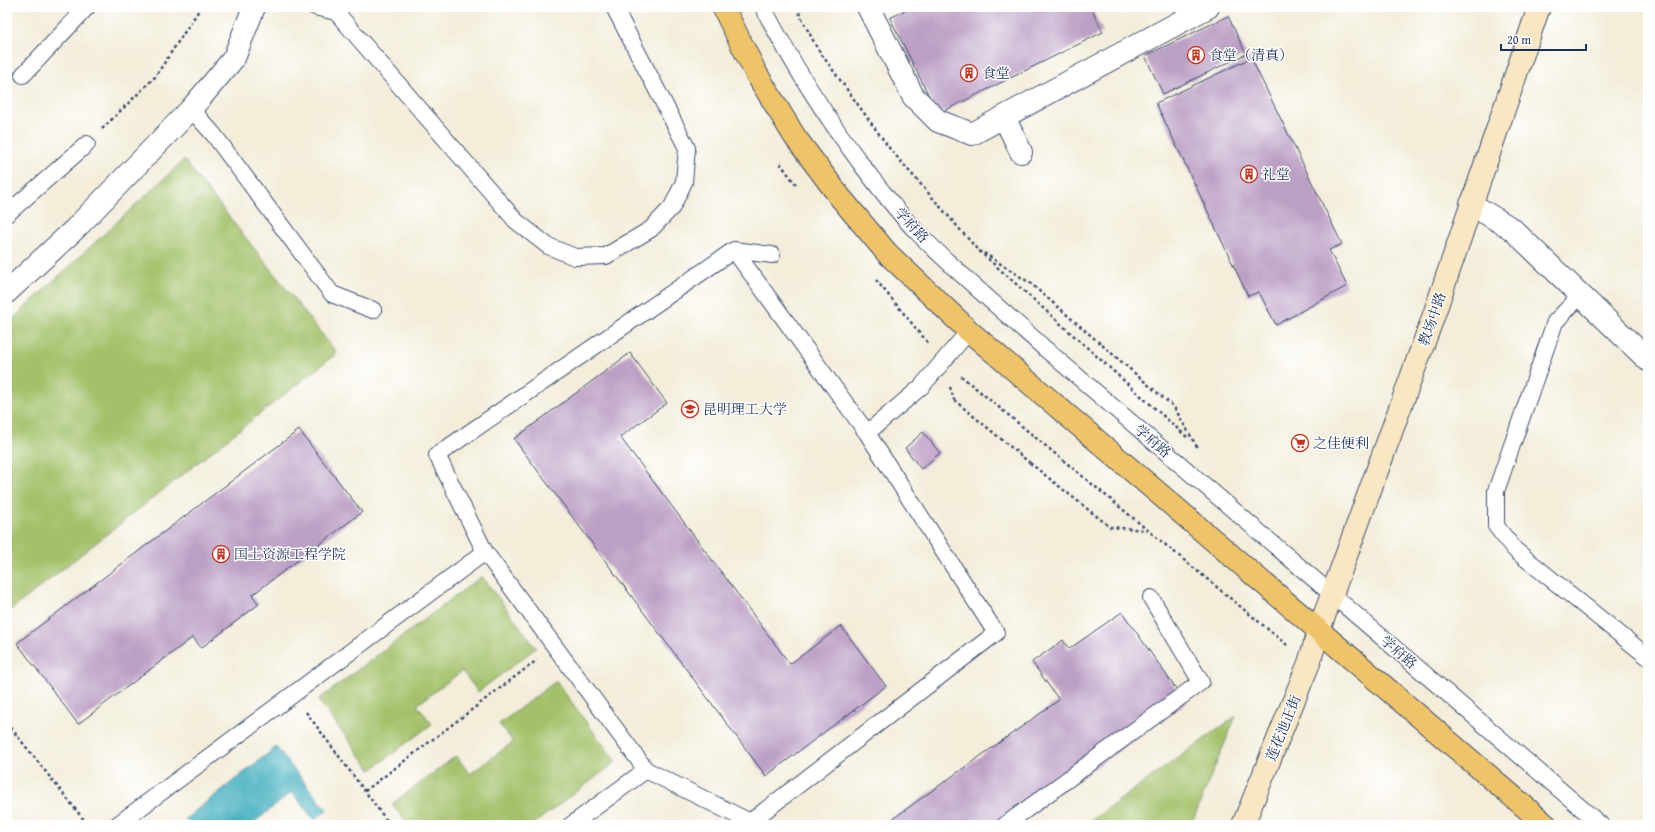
<svg xmlns="http://www.w3.org/2000/svg" width="1655" height="832" font-family="'Gentium Book Plus','Noto Serif SC',serif">
<style>
.green{fill:#a3c169;stroke:#5f7864}
.water{fill:#40aebe;stroke:#2e6e8e}
.building{fill:#bba0c5}
.lines{fill:none;stroke-linecap:round;stroke-linejoin:round}
.service-casing{stroke:#3b4c70;stroke-width:18}
.minor-casing{stroke:#3b4c70;stroke-width:24}
.secondary-casing{stroke:#3b4c70;stroke-width:24}
.primary-casing{stroke:#3b4c70;stroke-width:24}
.path{stroke:#3b4c70;stroke-width:2.5;stroke-dasharray:3 3;stroke-linecap:butt}
.service{stroke:#fff;stroke-width:16}
.minor{stroke:#fff;stroke-width:22}
.secondary{stroke:#f9e7c3;stroke-width:22}
.primary{stroke:#efc469;stroke-width:22}
.path-bridge{stroke:#3b4c70;stroke-width:2.5;stroke-dasharray:3 3;stroke-linecap:butt}
.labels{text-anchor:middle;dominant-baseline:central;stroke-width:3;stroke-linejoin:round;paint-order:stroke}
.poi-label{font-size:14px;fill:#1b2f5e;stroke:#fff;text-anchor:start}
.street-label{font-size:14px;fill:#1b2f5e;stroke:#fff}
</style>
<rect width="100%" height="100%" fill="#fff"/>
<filter id="ink" filterUnits="userSpaceOnUse"><feTurbulence type="fractalNoise" baseFrequency=".025" numOctaves="2"/><feDisplacementMap in="SourceGraphic" scale="8" xChannelSelector="R" yChannelSelector="G"/><feConvolveMatrix kernelMatrix="1 2 1 2 8 2 1 2 1" color-interpolation-filters="sRGB"/></filter>
<filter id="wash" filterUnits="userSpaceOnUse"><feTurbulence type="fractalNoise" baseFrequency=".012" numOctaves="4" result="noise"/><feDisplacementMap in="SourceGraphic" scale="16" xChannelSelector="R" yChannelSelector="G"/><feGaussianBlur stdDeviation="0.9" result="paint"/><feColorMatrix in="noise" values="0 0 0 0 0 0 0 0 0 0 0 0 0 0 0 0 0 1.4 0 .05"/><feComposite in="paint" operator="in"/></filter>
<g filter="url(#wash)">
<rect width="100%" height="100%" fill="#f3edd9"/>
<!-- green -->
<path class="green" d="M184 160 337 353 7 613V324Z
M482 576 536 648 478 692 462 671 417 705 432 724 371 770 318 700Z
M556 681 616 762 532 825H408L392 804 456 756 470 774 513 742 499 724Z
M1236 716 1191 825H1085Z"/>
<!-- water -->
<path class="water" d="M276 747 327 810 314 820 292 792 251 825H194L185 819Z"/>
<g id="blocks">
<!-- building -->
<path class="building" d="M912 7H1091L1103 32 938 114 890 18Z
M1228 16 1246 54 1163 94 1145 56Z
M1251 58 1342 244 1329 250 1347 286 1276 325 1259 292 1248 296 1156 103Z
M630 353 667 403 620 437 790 664 841 626 886 686 766 776 514 439Z
M299 430 362 512 252 595 259 604 201 648 193 637 78 724 17 643Z
M923 432 940 453 921 469 905 448Z
M1122 612 1186 703 1015 825H884L1059 700 1032 662 1063 640 1069 649Z"/>
</g>
</g>
<g filter="url(#ink)">
<use href="#blocks" fill-opacity="0" stroke="#3b4c70" stroke-width="1"/>
<g class="lines">
<!-- service casing -->
<g class="service-casing">
<path id="service" d="M315 7 336 12 516 221 548 246 575 257 606 256 651 229 672 207 684 182 687 148 614 7
M763 7C792 64 826 117 864 168 881 190 897 212 916 231 956 272 1000 308 1042 346L1601 825
M23 75 87 7
M191 109 214 135 332 294 373 310
M7 214 87 144
M734 250 772 255
M1581 295 1555 322 1496 491V526L1515 550 1648 657
M646 770 750 822 996 633 867 433 921 387 969 331
M117 825 485 552
M571 825 646 770 485 552 437 455 734 250 867 433
M1005 825 1201 682 1151 598"/>
</g>
<!-- minor casing -->
<g class="minor-casing">
<path id="minor" d="M868 7 913 96 938 121 972 134 1208 7
M1004 117 1021 152
M1471 204 1512 229 1648 360
M7 292 76 228 191 109 234 58 254 7"/>
</g>
<!-- secondary casing -->
<g class="secondary-casing">
<path id="secondary" d="M1243 825 1309 663 1319 630 1431 323 1539 7"/>
</g>
<!-- primary casing -->
<g class="primary-casing">
<path id="primary" d="M723 7 756 73 795 137 840 197 887 253 969 331 1546 825"/>
</g>
<!-- path -->
<path class="path" d="M796 7 817 48 890 149 977 249 1188 438
M102 129 155 77 201 7
M780 163 797 186
M984 253 1030 283 1174 407 1197 447
M876 280 929 344
M961 376 1287 645
M950 387 954 400
M1030 463 1110 527 1147 530
M306 712 390 825
M7 723 88 825
M365 791 537 660"/>
<!-- service -->
<use href="#service" class="service"/>
<!-- minor -->
<use href="#minor" class="minor"/>
<!-- secondary -->
<use href="#secondary" class="secondary"/>
<!-- primary -->
<use href="#primary" class="primary"/>
<!-- path-bridge -->
<path class="path-bridge" d="M954 400 1030 463"/>
</g>
</g>
<!-- icons -->
<defs>
<g id="building-ring" transform="scale(0.9)"><circle r="9.5" fill="#fff" stroke="#c8321e" stroke-width="1.5"/><path d="M-4-6H4V6H1V3H-1V6H-4ZM-2.5-4.3h1.7v1.8h-1.7ZM.8-4.3h1.7v1.8H.8ZM-2.5-1h1.7V.8h-1.7ZM.8-1h1.7V.8H.8Z" fill="#c8321e"/></g>
<g id="university-ring" transform="scale(0.9)"><circle r="9.5" fill="#fff" stroke="#c8321e" stroke-width="1.5"/><path d="M0-5L7-2L0 1L-7-2ZM-4 1L0 2.5L4 1V4Q0 6-4 4Z" fill="#c8321e"/></g>
<g id="supermarket-ring" transform="scale(0.9)"><circle r="9.5" fill="#fff" stroke="#c8321e" stroke-width="1.5"/><path d="M-6-5.5h2.5l.6 2H6L4.5 2H-2.5L-4.4-4H-6ZM-1.5 3.2a1.3 1.3 0 1 0 .1 0ZM3 3.2a1.3 1.3 0 1 0 .1 0Z" fill="#c8321e"/></g>
</defs>
<g fill-rule="evenodd">
<use href="#building-ring" x="1196" y="55"/>
<use href="#building-ring" x="969" y="73"/>
<use href="#building-ring" x="1249" y="174"/>
<use href="#university-ring" x="690" y="409"/>
<use href="#supermarket-ring" x="1300" y="443"/>
<use href="#building-ring" x="221" y="554"/>
</g>
<g class="labels">
<!-- poi labels -->
<g class="poi-label">
<text x="1209" y="55">食堂（清真）</text>
<text x="982" y="73">食堂</text>
<text x="1262" y="174">礼堂</text>
<text x="703" y="409">昆明理工大学</text>
<text x="1313" y="443">之佳便利</text>
<text x="234" y="554">国土资源工程学院</text>
</g>
<!-- street labels -->
<g class="street-label">
<text transform="translate(912 225) rotate(47)">学府路</text>
<text transform="translate(1432 319) rotate(-71)">教场中路</text>
<text transform="translate(1153 441) rotate(41)">学府路</text>
<text transform="translate(1399 652) rotate(41)">学府路</text>
<text transform="translate(1283 728) rotate(-68)">莲花池正街</text>
</g>
</g>
<!-- margin -->
<rect width="1655" height="832" fill="none" stroke="#fff" stroke-width="24"/>
<!-- scale -->
<path d="M1501 44v6h85v-6" fill="none" stroke="#1b2f5e" stroke-width="2"/>
<text x="1507" y="44" font-size="12" fill="#1b2f5e" stroke="#ffffff" stroke-width="3" paint-order="stroke">20 m</text>
</svg>
